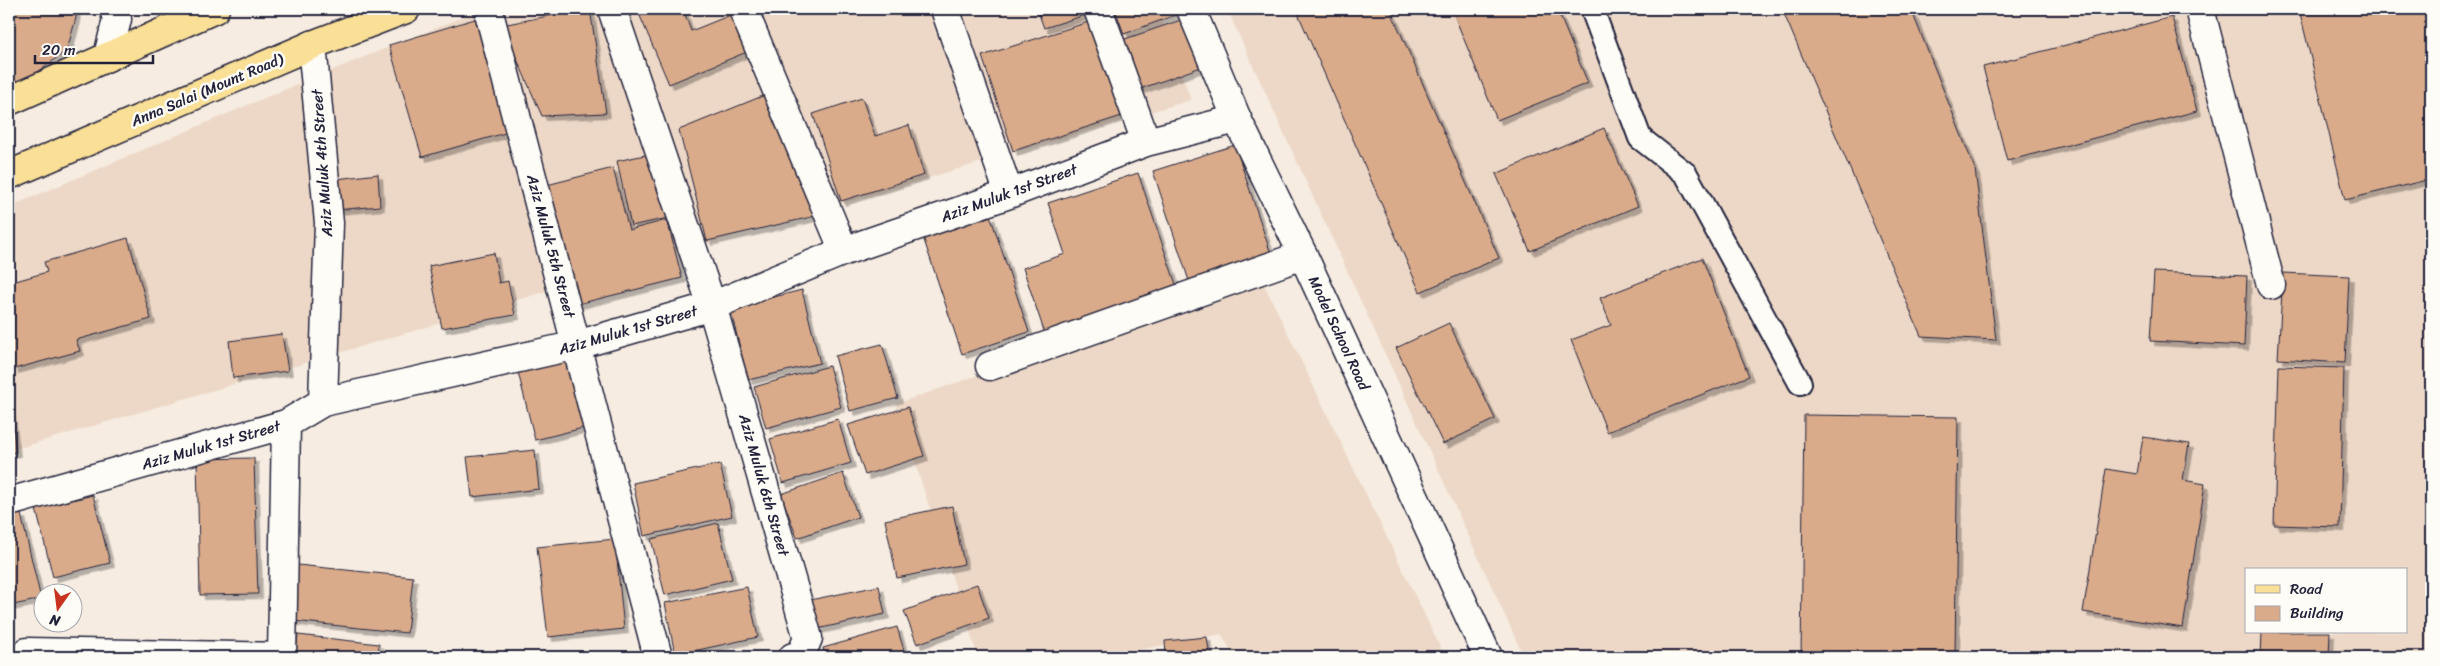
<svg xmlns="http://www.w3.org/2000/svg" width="2440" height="666" font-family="Sriracha,sans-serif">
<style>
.built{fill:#edd8c7;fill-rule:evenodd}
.building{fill:#d9ab8b;stroke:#22223b;filter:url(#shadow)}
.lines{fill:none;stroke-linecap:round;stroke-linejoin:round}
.lane-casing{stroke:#22223b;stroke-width:26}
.street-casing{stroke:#22223b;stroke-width:31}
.secondary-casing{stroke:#22223b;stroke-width:31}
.primary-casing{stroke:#22223b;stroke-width:31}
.lane{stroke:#fdfcf7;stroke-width:22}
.street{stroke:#fdfcf7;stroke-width:28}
.secondary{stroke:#fdfcf7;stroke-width:28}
.primary{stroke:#fadf96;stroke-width:28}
.labels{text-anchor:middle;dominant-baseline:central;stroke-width:5;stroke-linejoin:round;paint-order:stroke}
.street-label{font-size:15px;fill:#22223b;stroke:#fdfcf7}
</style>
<defs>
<filter id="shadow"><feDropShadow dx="4.5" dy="4.5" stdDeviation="0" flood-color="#0004"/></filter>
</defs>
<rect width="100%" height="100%" fill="#f6ece1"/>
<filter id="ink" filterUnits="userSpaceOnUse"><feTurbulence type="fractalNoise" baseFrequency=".02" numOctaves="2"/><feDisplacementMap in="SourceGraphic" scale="10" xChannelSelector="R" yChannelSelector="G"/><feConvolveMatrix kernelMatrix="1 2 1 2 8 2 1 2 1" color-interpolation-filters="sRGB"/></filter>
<g filter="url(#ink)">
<!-- built -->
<path class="built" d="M482 9H1158L1191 100 9 451V207L274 94Z
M1227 9H2431V657H1524ZM2246 570H2406V632H2246Z
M1260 276 1445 657H1235L1221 634 1102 657H978L896 404Z"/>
<!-- building -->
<path class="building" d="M9 9H75L76 18 67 50 38 72 12 83 9 82Z
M584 9H590L606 113 542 116 502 25Z
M637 9H683L691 31 738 12 754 49 669 84Z
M1037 9H1094L1095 12 1044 28Z
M1115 9H1189V10L1124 34Z
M1296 9H1390L1499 258 1420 292Z
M1455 9H1557L1588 83 1497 120 1452 10Z
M1782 9H1911L1975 169 1996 340 1921 336Z
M2299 9H2431V179L2345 200Z
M2172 17 2197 111 2007 161 1983 67Z
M478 18 512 131 422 157 389 45Z
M1101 18 1131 113 1013 151 982 56Z
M1184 19 1201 67 1140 89 1122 40Z
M770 93 820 215 707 241 679 130Z
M862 98 875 136 909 125 924 175 841 201 813 114Z
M1604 128 1638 206 1530 251 1496 174Z
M1235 145 1271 254 1189 281 1153 171Z
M654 153 668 218 631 226 617 161Z
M613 168 629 230 667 220 682 278 574 305 543 186Z
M1138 173 1179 293 1046 337 1023 268 1065 254 1048 203Z
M378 174 380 206 335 210 336 179Z
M990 215 1029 332 962 354 923 237Z
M128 238 151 319 76 340 80 351 14 369 9 349V283L47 272 44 262Z
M494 253 499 283 508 281 515 315 442 328 429 266Z
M1702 258 1749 376 1607 432 1571 340 1611 325 1600 298Z
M2154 272 2247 276 2244 346 2150 341Z
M2283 273 2349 276 2345 363 2278 359Z
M802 290 820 363 748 380 730 308Z
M1449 323 1495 419 1443 444 1396 348Z
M282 334 288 371 233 378 229 341Z
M882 344 898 398 850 411 835 356Z
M566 360 583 428 535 440 518 372Z
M829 366 841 407 766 428 754 387Z
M2279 366 2344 368 2340 527 2274 525Z
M9 399 16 452 9 453Z
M908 407 924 456 865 475 848 425Z
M1804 415 1958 417 1955 657H1801Z
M838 419 851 463 783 483 770 439Z
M2143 437 2189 444 2183 480 2205 484 2183 628 2083 612 2106 469 2137 474Z
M535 450 539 489 472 497 467 457Z
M254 458 258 594 200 595 197 459Z
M720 464 732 516 644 536 633 483Z
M843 473 858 517 797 538 781 494Z
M93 495 110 563 53 577 36 509Z
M952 506 964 564 897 578 885 520Z
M21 514 41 599 9 606V516Z
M718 523 732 579 665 595 651 539Z
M615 539 624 629 548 637 537 547Z
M298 565 413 577 407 633 293 621Z
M977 584 989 618 917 644 904 611Z
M879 586 885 614 817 629 810 600Z
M747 587 758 637 675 655 665 603Z
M897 627 906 657H826L823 648Z
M2262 632H2330L2329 657H2261Z
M298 635 379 644 378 657H295Z
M1207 637 1210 657H1166L1165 641Z"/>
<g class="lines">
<!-- lane casing -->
<g class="lane-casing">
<path id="lane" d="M1592 9 1640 138 1686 174 1800 383"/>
</g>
<!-- street casing -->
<g class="street-casing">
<path id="street" d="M488 9 658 657
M612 9 712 306 808 638 801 655 793 657
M743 9 844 251
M945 9 1009 194
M1098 9 1146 142
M2200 9 2271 285
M312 45 329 223 323 402
M990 366 1303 255
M9 502 286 424 323 402 577 345 712 306 844 251 1009 194 1146 142 1237 119
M27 652 282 657
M282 657 286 424"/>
</g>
<!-- secondary casing -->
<g class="secondary-casing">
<path id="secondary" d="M1191 9 1237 119 1303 255 1488 657
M108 56 117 19 114 9"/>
</g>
<!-- primary casing -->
<g class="primary-casing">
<path id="primary" d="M9 101 215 9
M9 175 312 45 406 9"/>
</g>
<!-- lane -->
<use href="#lane" class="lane"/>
<!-- street -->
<use href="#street" class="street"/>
<!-- secondary -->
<use href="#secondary" class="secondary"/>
<!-- primary -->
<use href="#primary" class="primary"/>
</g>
</g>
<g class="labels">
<!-- street labels -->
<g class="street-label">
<text transform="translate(207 90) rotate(-23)">Anna Salai (Mount Road)</text>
<text transform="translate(322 163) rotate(-94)">Aziz Muluk 4th Street</text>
<text transform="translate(1009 193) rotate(-20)">Aziz Muluk 1st Street</text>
<text transform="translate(551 246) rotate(75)">Aziz Muluk 5th Street</text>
<text transform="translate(628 330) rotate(-16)">Aziz Muluk 1st Street</text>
<text transform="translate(1339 333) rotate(65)">Model School Road</text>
<text transform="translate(211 445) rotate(-16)">Aziz Muluk 1st Street</text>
<text transform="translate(764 485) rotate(74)">Aziz Muluk 6th Street</text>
</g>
</g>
<!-- margin -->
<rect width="2440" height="666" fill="none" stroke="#fdfcf7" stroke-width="30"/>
<rect x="15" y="15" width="2410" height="636" fill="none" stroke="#22223b" stroke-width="2" filter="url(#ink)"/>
<!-- legend -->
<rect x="2245" y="568" width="162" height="65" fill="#fdfcf7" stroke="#a5a5ac"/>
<rect x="2255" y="585" width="25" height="8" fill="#fadf96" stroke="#a5a5ac"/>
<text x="2290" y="594" font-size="15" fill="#22223b">Road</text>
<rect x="2255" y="606" width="25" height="15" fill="#d9ab8b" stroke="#a5a5ac"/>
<text x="2290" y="618" font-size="15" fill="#22223b">Building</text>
<!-- north arrow -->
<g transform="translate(58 608) rotate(194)"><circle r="24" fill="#fdfcf7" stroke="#a5a5ac"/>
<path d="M0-4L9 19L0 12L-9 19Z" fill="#c8321e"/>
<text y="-8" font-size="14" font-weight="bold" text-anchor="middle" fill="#22223b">N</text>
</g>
<!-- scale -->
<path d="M35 55v8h118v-8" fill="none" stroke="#22223b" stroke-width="2.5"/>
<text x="42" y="55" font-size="15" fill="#22223b" stroke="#fdfcf7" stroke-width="4" paint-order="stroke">20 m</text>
</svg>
